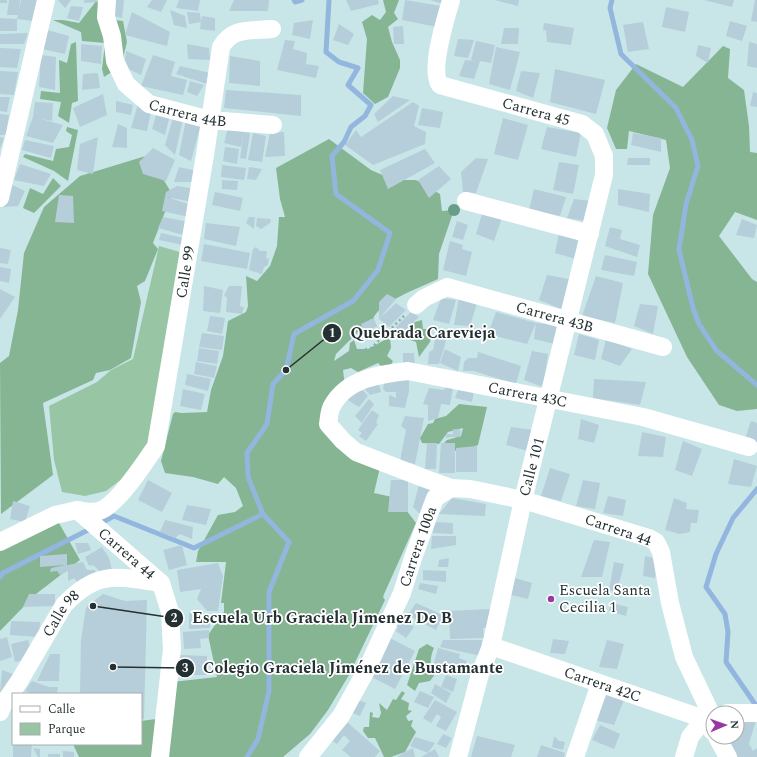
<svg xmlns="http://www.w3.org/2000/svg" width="757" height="757" font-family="Spectral,serif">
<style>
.green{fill:#98c6a5}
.forest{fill:#86b594}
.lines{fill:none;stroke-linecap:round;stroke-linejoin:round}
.stream{stroke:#92b6de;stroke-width:5}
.building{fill:#b5ced9}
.path{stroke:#92aaac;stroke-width:2.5;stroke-dasharray:2 3;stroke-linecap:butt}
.minor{stroke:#fff;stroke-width:18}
.tree{fill:#689e88}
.poi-dot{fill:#9839a1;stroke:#fff;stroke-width:1.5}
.labels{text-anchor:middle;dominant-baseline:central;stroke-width:3.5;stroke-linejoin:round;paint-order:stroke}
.street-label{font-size:15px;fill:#243031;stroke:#fff}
.poi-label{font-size:15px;fill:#243031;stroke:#fff;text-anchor:start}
.leader{fill:none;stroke:#243031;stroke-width:1.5}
.callout-dot{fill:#243031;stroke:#fff;stroke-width:1.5}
.mark-label{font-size:12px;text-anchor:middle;font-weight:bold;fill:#fff}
.callout-label{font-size:16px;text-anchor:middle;font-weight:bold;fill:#243031;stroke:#fff;stroke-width:3.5;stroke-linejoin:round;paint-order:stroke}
</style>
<rect width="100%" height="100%" fill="#c8e6e8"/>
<!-- green -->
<path class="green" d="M159 246 183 253 161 392 145 456 135 469 106 491 85 496 62 492 54 460 49 406 97 382 111 370 133 359Z"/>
<!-- forest -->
<path class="forest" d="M97 0H106V19L123 21 127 42 121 66 104 77 102 69 105 43 82 41 81 32 53 20H63L79 23Z
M383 0H399L394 13 398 19 388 27 392 42 400 60V68L388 97 375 104 363 93 367 39 362 22 372 15 380 20 386 12Z
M76 42 78 101 72 103 69 123 58 116 61 102 40 99 41 91 60 93 59 60 67 63 71 44Z
M723 46 730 49 728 78 744 90 749 126 750 152 757 153V220L735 212 719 236 752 279 757 282V409L737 411 719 405 687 357 648 274 653 215 670 168 666 140 629 131 627 149H616L607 128 616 90 636 64 683 87Z
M67 127 78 130 68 181 54 171 23 157 25 154 53 161 56 149 69 147 72 135 66 131Z
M329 139 371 170 394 180H416L440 194 442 211 454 210 439 254 438 279C424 286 376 303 373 320L371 319 336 354 334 361 349 351 350 343 354 340 357 349H368L390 337 391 348 387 356 393 361 387 372 378 363 358 372 351 368 343 370 345 386 327 426 381 463 374 493 397 498 416 523 385 592 383 597 385 600 349 675 328 710 310 734 283 757H166L172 682 217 677 208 635 224 612V603H221L226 562H196L198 551 218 515 235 512 243 506 236 488 224 477 218 484 193 477 165 473 161 461 173 414 175 412 182 413 207 412 211 390 223 356 228 321 246 312 248 306 246 276 257 281 270 266 277 246 279 217H285L280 199 276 168Z
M149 155 172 194 153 243 158 249 145 281 137 286 141 302 131 358 110 370 96 373 93 380 43 403 53 475 1 514 0 363 9 356 18 310 24 253 44 207 80 176Z
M53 178 61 186 34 213 23 208 30 188 43 194Z
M422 320 423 329H432L430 342 419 357 416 342 405 338 415 322Z
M459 404 487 407 478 445 462 451 443 450 441 446 447 440 461 436 463 428 448 432 439 444 422 443 420 438 428 424 433 423 435 419 446 416Z
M55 516 80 560 36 594 0 631V548Z
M427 644 434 648C430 657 429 666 435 674L430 681 419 683 415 691 407 685 419 649Z
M402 691 405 693 401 699 409 703 408 710 412 711 406 716 408 721 413 720 411 726 416 732 405 752 391 757H384L375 738H368L363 731 364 727H369L370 712 373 713 372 717 379 718 381 713 379 703 387 710 393 699 396 700Z
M156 719 153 757H79L73 744H141V721Z"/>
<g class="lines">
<!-- stream -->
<path class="stream" d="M294 0 295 2 302 0
M612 0 610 8 621 54 676 108 692 140 698 166 686 204 679 250 693 308 699 324 716 350 757 385
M757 489 733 518 716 554 706 587 725 614 728 632 726 662 757 707
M99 524 114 516 194 548 263 514
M0 577 3 573 92 528
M247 757 258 739 269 691V592L289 542 263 514 248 477 247 453 267 424 273 384 286 370 294 334 353 301 378 270 390 233 336 194 332 156 344 142 351 127 365 116 371 105 348 85 358 68 339 62 326 52 329 0"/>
</g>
<!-- building -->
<path class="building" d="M0 0H7V3H0Z
M9 0H20L19 11 21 0H38L33 21 17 19 18 15H7Z
M58 0H71L65 8Z
M84 0H98V2L84 3Z
M108 0H124L122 18 107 15Z
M152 0H167L161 12 147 7Z
M179 0H200L198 11 176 8Z
M234 0H269L268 11H229Z
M346 0H378L379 4 351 11Z
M405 0 441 6 437 27 402 20Z
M430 0H443V4Z
M495 0H519L518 6Z
M704 0H734L732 7Z
M755 0H757V22L751 21Z
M71 6 83 7 79 21 67 18Z
M666 7 689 12 685 32 662 27Z
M170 10 185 16 187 28 174 25Z
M132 12 170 32 167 46 125 35Z
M187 12 200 13 201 22 202 16 215 18V31L200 29 201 22 189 24Z
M0 18 17 19V31H0Z
M313 20 310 39 292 35 294 23Z
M730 21 747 26 742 41 726 36Z
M643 22 649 49 628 52 623 25Z
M544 23 574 28 571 45 547 42 546 30 543 31Z
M339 24 354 34 348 45 333 40Z
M403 26 404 44H394L393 27Z
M504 28H519L518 44H501Z
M47 30 69 36 65 54 42 49Z
M28 33 24 44H0V34Z
M458 39 474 40 468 58 454 56Z
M285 40 295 41 293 49 307 53 306 64 319 66 316 78 277 70Z
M476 41 495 45 491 63 480 61 474 79 459 76 465 60 476 61 471 60Z
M749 42 757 44V68L747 66Z
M81 44 102 46 101 64 81 61Z
M187 44 209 48 210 60 188 59Z
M698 45 711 48 708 63 696 56Z
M496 47 520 52 510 90 489 84Z
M0 48 21 49 17 68 0 67Z
M126 51 146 59 141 75 124 67Z
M41 55 56 57 55 90 39 87Z
M153 55 175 62 171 76 187 80 183 95 141 86Z
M230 56 260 61V86L229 83Z
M180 66 210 73 207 84 176 74Z
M555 69 605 80 596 114 550 102Z
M0 71 18 72 14 95 0 94Z
M521 71 540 73 533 98 516 91Z
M98 73 100 88 82 90 83 74Z
M190 81 204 85 197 96 187 92Z
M226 90 301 95V116L224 108Z
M753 92 757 93V107L750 106Z
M103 94 107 115 80 127 73 108Z
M393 96 410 100 378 122 374 114Z
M0 97H10L7 112 0 111Z
M116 101 133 105 131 115 116 112Z
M35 102 53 103 52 121 38 118 63 125 53 143 26 136 33 117Z
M413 102 419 106 414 126 426 132 425 144 373 165 345 145 356 130 361 137Z
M138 104 152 107 147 131 131 128Z
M158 108 171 111 165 135 152 129Z
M422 108 443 112 440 128 418 125Z
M175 111 184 115 175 155 165 145Z
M0 114 9 115 6 135H0Z
M503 118 528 125 518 160 494 154Z
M186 120 201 124 191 161 179 155Z
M118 124 127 128V148L112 147Z
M547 127 581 133 576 157 541 149Z
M228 128 244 132 241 147 224 143Z
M244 132 250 133 246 159 240 158Z
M284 132 285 156 265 157 270 133Z
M253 133 266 136 262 162 248 160Z
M633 133 661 138V152L631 145Z
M0 137 4 138 0 149Z
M98 137 93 174 77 170 80 144Z
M25 140 54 146 51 158 22 150Z
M225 147 239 149 237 164 223 161Z
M153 148 175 160 166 181 143 174 139 162Z
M425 149 435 163 388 189 380 170Z
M476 158 488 159 476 193 463 192 461 172Z
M628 158H650V165H627Z
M559 162 579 165 573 194 553 190Z
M20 164 51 174 44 186 14 180Z
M222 165 246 168 244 180 221 177Z
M439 166 451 179 429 198 418 180Z
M179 167 197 171 194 182H174Z
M249 167 262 169 256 180 247 179Z
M222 180 238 181 237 190 222 189Z
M12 185 25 191 18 206 3 207Z
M177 186 196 189 192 202 166 197 192 205 189 217 162 211 166 192Z
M534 189 566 197 560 216 529 210Z
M618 189 650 194 649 212 618 205Z
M215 192 243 198 240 211 212 205Z
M59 195 73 196 74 223 55 222Z
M574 199 591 201 585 221 567 218Z
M482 214 502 218 494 241 476 234Z
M163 217 189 222 187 236 158 228Z
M249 217H255L254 229 246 223Z
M257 218 271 219 270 223 261 229 256 226Z
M742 219 757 225 754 238 736 235Z
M457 221 468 225 463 240 452 237Z
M206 223 240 227 236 246 204 239Z
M610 227 622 230 620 239 640 245 637 257 605 246Z
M161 233 188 239 187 246 159 240Z
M559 233 578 239 576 259 555 253Z
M450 241 463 245 462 249 472 252 466 276 443 270Z
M204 244 250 253 247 269 201 261Z
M256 247 260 251H267L266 259 269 258 268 265 264 267 262 274 249 270 253 249Z
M0 248 11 250 8 264 0 263Z
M605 255 637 262 634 276 601 270Z
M0 267 11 269 9 283 0 281Z
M547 275 569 279 564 310 539 300Z
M596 276 623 283 615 323 582 316Z
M204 286 223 290 220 313 203 311Z
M229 286H242L240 306 244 307 242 314 226 312 227 298 224 295Z
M0 289 15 297 0 319Z
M387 294 396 299 379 319V302Z
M441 298 456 300 449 324 433 320Z
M459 298 477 303 470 326 454 325Z
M396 303 406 310 389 327 379 319Z
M640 304 658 306 653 334 634 326Z
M411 312 419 317 397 339 390 333Z
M496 312 536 323 527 344 488 334Z
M210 316 225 318 222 334 207 331Z
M374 318 377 327 363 330 361 324Z
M536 323 558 325 555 344 534 339Z
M381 327 382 334 364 341 361 333Z
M202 333 224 336 222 350 199 347Z
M436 333 447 335 444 348 439 364H428L429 352 433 350Z
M579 334 599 340 595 360 574 355Z
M606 339 632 349 620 366 601 359Z
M199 348 219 351 217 364 197 361Z
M445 349 461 357 458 371 440 363Z
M532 351 548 354 543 387 524 380Z
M478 352 521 366 516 384 474 371H463L464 362 468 358H477Z
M403 353H414L415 366H403Z
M196 362 217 366 214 378 194 374Z
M187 374 211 379 208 391 185 385Z
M409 374V391L405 408 389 406V395L396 398V392H386L383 389 384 383Z
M377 377 381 392 370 395 363 387Z
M594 379 646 382 640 405 593 398Z
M357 384 368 396 359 407 343 397Z
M459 387 474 391 472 402 455 398Z
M429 388 444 390 445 388H453L450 405 441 404 438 418 428 421V405L423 404Z
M183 389 205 394 201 410 180 406Z
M369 399 374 404 362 423 355 416Z
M372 410 379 415 376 423 378 424 366 441 359 436 362 433 358 430Z
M405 416 424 418 415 464 400 461 406 430 401 426Z
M581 419 599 425 594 443 578 439Z
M751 421 757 423V442L745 439Z
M511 427 533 430 528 451 506 445Z
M453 429 461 430 460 437H453Z
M642 432 666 437 663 457 638 456Z
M446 434H453V437L446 438Z
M683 441 702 449 692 476 675 470Z
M427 443H437L436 469H425Z
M441 443H455V473H439Z
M477 446V472H456V448Z
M734 459 757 466 751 487 728 484Z
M550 468 570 474 561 501 541 496Z
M148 480 172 493 162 512 138 500Z
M391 480H408V512H388Z
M583 480 600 483 595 509 576 506Z
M419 485H432L426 512 419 513 413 507Z
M608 496 626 500 623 516 603 513Z
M452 498 486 504 485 516 439 514Z
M674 498 687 503 686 509 699 510 697 523H691L690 532 680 534 665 530Z
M13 501 30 506 25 522 10 519Z
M187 505 211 509 206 525 182 520Z
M165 520 193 527 192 539 180 534 175 538 160 532Z
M434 522 453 523V534L433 533Z
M432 536H456V545L431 549Z
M594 540 610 542 602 577H581Z
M75 543H88L91 550 78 554Z
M182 545 187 565 169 570 163 550Z
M102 547 109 558 113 574 104 575 93 565 89 566 85 557Z
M67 554V565L83 562 87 570H95L97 580 82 587 74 578 68 581V571L60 575 57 571 50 572 51 568 65 565 40 567V556Z
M645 556 658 559 655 578 643 576Z
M449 558 448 567H438L439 560Z
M614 562 624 564 617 592 609 590Z
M218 563 223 576 218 611H207L197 599 201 589 180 592 177 570Z
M423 570 446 571V582L423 580Z
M515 578 532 583 528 599 511 595Z
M420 583 438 586 436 594 418 589Z
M29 594H55V606L23 607Z
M103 594 125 601 147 600 144 719 141 720V694H80L81 640 86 607Z
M416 603 443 615 436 630 408 615Z
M611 603 628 607 626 616 609 611Z
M490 609V628H483L484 638 450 639 449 611Z
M189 613 210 614V628L189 629Z
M401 619 414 627 406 638 396 631 398 627 396 625Z
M11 621 40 622 39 637 10 635Z
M209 630V638L200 639 201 648 184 649 183 632Z
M7 637 12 657 0 661V639Z
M390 638 415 651 395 689 370 676Z
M553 639 569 641 565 654 550 653Z
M28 640 33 658 15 662 11 644Z
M443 640H482L481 656 440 647Z
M607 640 624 644 617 669 599 667Z
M438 648 460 654 459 658 467 661 462 675 433 666Z
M50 654H60L59 681H37Z
M179 655 207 656V675H179Z
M2 670 13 674 5 694 0 692Z
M446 675 457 679 453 692 441 687Z
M32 681 49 687H58L57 694H34L25 691Z
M435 684 451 693 446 703 431 693Z
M420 691 434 697 428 708 414 702Z
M607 694 624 700 614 725 595 720Z
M356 699 366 703 360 716 350 712Z
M435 700 457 712 446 731 436 726 441 717 437 714 431 723 423 718Z
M756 720 749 744 753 751 757 748V757H738L726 737H737V721Z
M347 722 380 751 375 757H351L342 750 350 741 344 735 337 744 330 739Z
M600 725 620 734 614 749 592 740Z
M443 734 452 738 446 748 437 744Z
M477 736 515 745 511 757H471Z
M415 737 435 743 428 753 410 746Z
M554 737 557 738V740L565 742 563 750 552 747Z
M13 744H32L31 757H13Z
M541 745 565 753 564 757H537Z
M33 748 40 749V757H38Z
M413 748 415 757H397L405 752Z
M435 749 439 757H421Z
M63 751 74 752V757H63Z
M48 754H60V757H48Z"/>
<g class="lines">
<!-- path -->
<path class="path" d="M334 376V372L347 354 371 348 404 316"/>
<!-- minor -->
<g class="minor">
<path id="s1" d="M107 0 106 17 112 36 115 61 126 84 149 104 210 120 273 125"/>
<path id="s2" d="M451 0C446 18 429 70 440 85L582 124 595 134 604 156V175L523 500 491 646 480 674 458 757"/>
<path d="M0 198 46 0"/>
<path d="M466 201 590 234"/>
<path id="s3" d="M416 305 424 298 447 287 663 347"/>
<path id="s4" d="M77 510C85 511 92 513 99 511 117 506 145 462 156 446L205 155 221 47C233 27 250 31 272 29"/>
<path id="s5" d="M0 542 55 515 77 510 161 583 170 612 172 649 160 757"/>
<path id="s6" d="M491 646 704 719 713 715"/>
<path id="s7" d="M0 712 4 703 20 680 64 605C98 569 118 577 161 583"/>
<path d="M727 713H757"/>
<path id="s8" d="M712 716 684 657 670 603 661 552 656 542 649 538 523 500 470 489 451 488 426 479 356 452 343 441 328 424C329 419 329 411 332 406 347 378 381 374 408 371L643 417 749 447"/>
<path d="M717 737 728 757"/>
<path id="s9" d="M308 757 341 716 367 669 402 593 413 558 435 498 451 488"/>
<path d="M575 757 600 684"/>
<path d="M684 757 690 737 704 719 713 732"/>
</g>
</g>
<!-- trees -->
<circle class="tree" cx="454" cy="210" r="6"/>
<!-- markers -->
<circle class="poi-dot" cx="551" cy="599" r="4"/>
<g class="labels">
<!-- street labels -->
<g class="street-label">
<text stroke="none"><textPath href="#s1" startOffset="158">Carrera 44B</textPath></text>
<text stroke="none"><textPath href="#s2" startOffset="187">Carrera 45</textPath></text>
<text stroke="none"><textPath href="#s4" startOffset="286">Calle 99</textPath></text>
<text stroke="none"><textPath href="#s3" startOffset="148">Carrera 43B</textPath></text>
<text stroke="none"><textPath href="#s8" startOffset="766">Carrera 43C</textPath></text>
<text transform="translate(532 467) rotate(-75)">Calle 101</text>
<text transform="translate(618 530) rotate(19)">Carrera 44</text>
<text stroke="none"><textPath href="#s9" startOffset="239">Carrera 100a</textPath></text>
<text stroke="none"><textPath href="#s5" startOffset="150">Carrera 44</textPath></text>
<text stroke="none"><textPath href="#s7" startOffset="116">Calle 98</textPath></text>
<text stroke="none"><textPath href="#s6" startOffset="118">Carrera 42C</textPath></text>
</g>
<!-- poi labels -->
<g class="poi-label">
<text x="559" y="590">Escuela Santa<tspan x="559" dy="17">Cecilia 1</tspan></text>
</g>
</g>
<!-- callouts -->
<path class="leader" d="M286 370L332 333M93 606L174 618M113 667L185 668"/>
<g class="callout-dot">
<circle cx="286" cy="370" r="4"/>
<circle cx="93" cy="606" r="4"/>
<circle cx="113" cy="667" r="4"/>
<circle cx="332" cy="333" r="10"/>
<circle cx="174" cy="618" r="10"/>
<circle cx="185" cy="668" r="10"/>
</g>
<g class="mark-label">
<text x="332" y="337">1</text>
<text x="174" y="622">2</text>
<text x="185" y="672">3</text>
</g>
<g class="callout-label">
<text x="423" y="338">Quebrada Carevieja</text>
<text x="322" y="623">Escuela Urb Graciela Jimenez De B</text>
<text x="353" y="673">Colegio Graciela Jiménez de Bustamante</text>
</g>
<!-- legend -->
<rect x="12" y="693" width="130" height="52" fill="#ffffff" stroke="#a7acad"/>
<rect x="20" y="706" width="20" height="6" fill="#ffffff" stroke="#a7acad"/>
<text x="48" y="713" font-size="12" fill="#243031">Calle</text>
<rect x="20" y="723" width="20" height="12" fill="#98c6a5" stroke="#a7acad"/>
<text x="48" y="733" font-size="12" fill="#243031">Parque</text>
<!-- north arrow -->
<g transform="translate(725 725) rotate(88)"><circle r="19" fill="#ffffff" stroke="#a7acad"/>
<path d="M0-3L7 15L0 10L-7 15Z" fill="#9839a1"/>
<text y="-6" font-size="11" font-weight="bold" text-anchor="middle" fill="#243031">N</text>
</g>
</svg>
